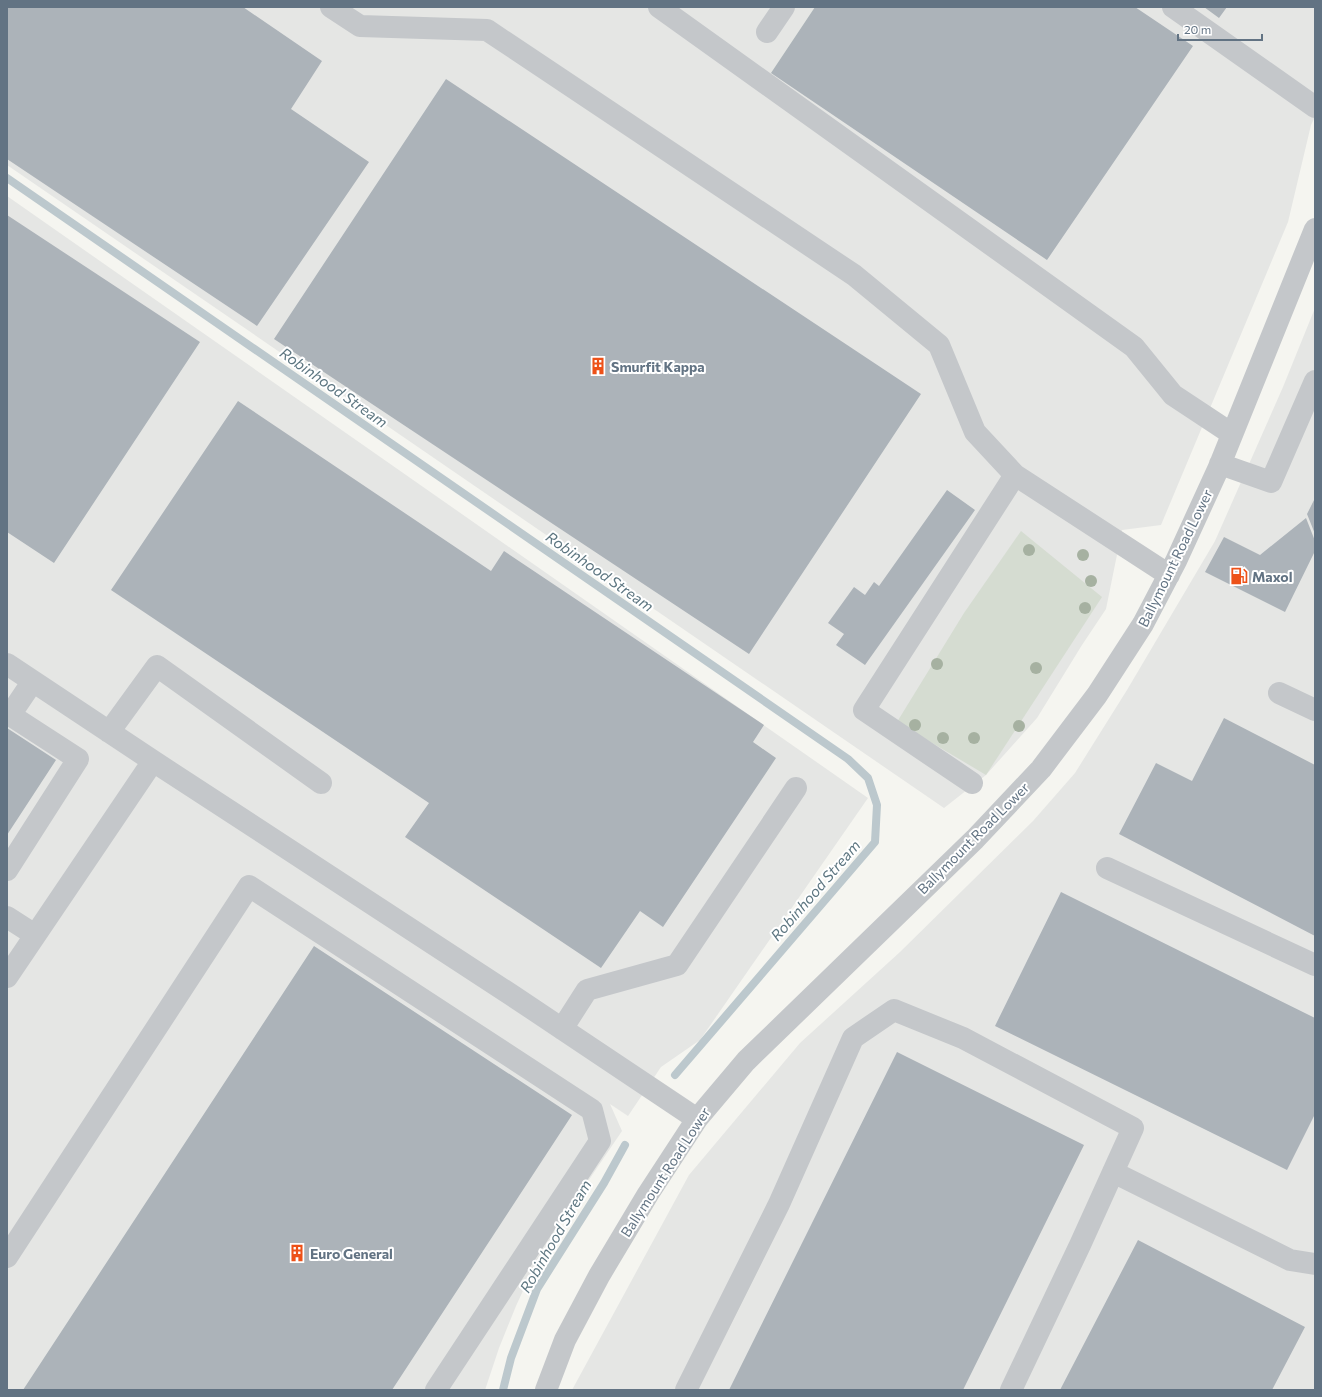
<svg xmlns="http://www.w3.org/2000/svg" width="1322" height="1397" font-family="Commissioner,sans-serif">
<style>
.built{fill:#e5e6e4}
.green{fill:#d5dcd1}
.lines{fill:none;stroke-linecap:round;stroke-linejoin:round}
.stream{stroke:#bcc8cd;stroke-width:8}
.building{fill:#acb3b9}
.minor{stroke:#c4c7ca;stroke-width:22}
.tree{fill:#a6b1a1}
.labels{text-anchor:middle;dominant-baseline:central;stroke-width:4;stroke-linejoin:round;paint-order:stroke}
.poi-label{font-size:14px;font-weight:bold;fill:#627383;stroke:#fff;text-anchor:start}
.street-label{font-size:14px;fill:#627383;stroke:#fff}
.water-label{font-size:15px;font-style:italic;fill:#5d7681;stroke:#fff}
</style>
<rect width="100%" height="100%" fill="#f5f5f0"/>
<!-- built -->
<path class="built" d="M7 7H1315V117L1311 125 1288 222 1161 525 1122 530 1106 609 1082 645 1037 718 986 775 944 808 7 165Z
M7 196 868 798 700 1040 661 1067 628 1116 610 1104 622 1131 557 1227 532 1271 516 1306 499 1348 485 1390H7Z
M1315 308V1390H572L689 1175 800 1043 900 952 1033 821 1075 773 1127 690 1215 541 1283 387Z"/>
<!-- green -->
<path class="green" d="M1021 531 1102 597 986 775 897 722 964 613Z"/>
<g class="lines">
<!-- stream -->
<path class="stream" d="M7 178 848 759 868 778 877 805 875 842 675 1075
M503 1390 511 1358 537 1289 604 1183 625 1145"/>
</g>
<!-- building -->
<path class="building" d="M7 7H243L322 61 291 109 369 162 257 326 7 159Z
M815 7H1135L1193 46 1047 260 771 73Z
M1204 7H1227L1219 18Z
M446 79 921 394 749 654 274 339Z
M7 215 200 342 54 563 7 532Z
M238 401 491 571 504 551 764 725 753 742 776 758 663 927 640 911 601 968 405 837 429 803 111 590Z
M947 490 975 510 865 665 836 645 844 634 828 623 854 587 865 595 874 582 879 586Z
M1315 498V534L1307 514Z
M1306 518 1315 541V551L1285 612 1205 572 1224 537 1260 555Z
M1224 718 1315 765V936L1119 834 1156 763 1192 781Z
M7 728 56 760 7 835Z
M1061 892 1315 1018V1114L1287 1170 995 1026Z
M314 946 572 1115 392 1390H23Z
M897 1052 1084 1145 963 1390H729Z
M1138 1240 1305 1327 1272 1390H1060Z"/>
<g class="lines">
<!-- minor -->
<path class="minor" d="M331 7 360 26 487 30 854 275 939 345 975 432 1015 475 1169 575
M659 7 1134 347 1173 395 1232 434
M1173 7 1315 107
M767 32 784 7
M1220 464 1271 482 1315 381
M7 664 153 761 513 996 697 1119
M1279 693 1315 710
M7 713 78 759 7 870
M10 715 33 681
M109 732 157 666 321 783
M972 783 864 710 1015 475
M1107 868 1315 965
M7 917 35 935
M7 977 153 761
M562 1029 587 990 677 965 796 788
M1113 1172 1290 1260 1315 1264
M7 1257 249 886 592 1110 600 1141 436 1390
M546 1390 565 1340 599 1276 648 1194 697 1119 746 1061 975 839 1041 769 1097 695 1143 624 1176 561 1219 467 1315 229
M686 1390 779 1204 853 1038 894 1010 963 1038 1133 1128 1080 1245 1011 1390"/>
</g>
<!-- trees -->
<g class="tree">
<circle cx="1029" cy="550" r="6"/>
<circle cx="1083" cy="555" r="6"/>
<circle cx="1091" cy="581" r="6"/>
<circle cx="1085" cy="608" r="6"/>
<circle cx="937" cy="664" r="6"/>
<circle cx="1036" cy="668" r="6"/>
<circle cx="915" cy="725" r="6"/>
<circle cx="1019" cy="726" r="6"/>
<circle cx="943" cy="738" r="6"/>
<circle cx="974" cy="738" r="6"/>
</g>
<!-- icons -->
<defs>
<g id="building-bare" transform="scale(1.38)"><path d="M-4-6H4V6H1V3H-1V6H-4ZM-2.5-4.3h1.7v1.8h-1.7ZM.8-4.3h1.7v1.8H.8ZM-2.5-1h1.7V.8h-1.7ZM.8-1h1.7V.8H.8Z" fill="#ed5118" stroke="#fff" stroke-width="2.5" paint-order="stroke"/></g>
<g id="fuel-bare" transform="scale(1.38)"><path d="M-5.5-6h7V0h2V4h1.3V-2.5L3-4.5l.8-.8L6-3V5H2.5V1h-1V6h-7ZM-4.2-4.7v3.2H.2V-4.7Z" fill="#ed5118" stroke="#fff" stroke-width="2.5" paint-order="stroke"/></g>
</defs>
<g fill-rule="evenodd">
<use href="#building-bare" x="598" y="366"/>
<use href="#fuel-bare" x="1239" y="576"/>
<use href="#building-bare" x="297" y="1253"/>
</g>
<g class="labels">
<!-- poi labels -->
<g class="poi-label">
<text x="611" y="366">Smurfit Kappa</text>
<text x="1252" y="576">Maxol</text>
<text x="310" y="1253">Euro General</text>
</g>
<!-- street labels -->
<g class="street-label">
<text transform="translate(1175 558) rotate(-64)">Ballymount Road Lower</text>
<text transform="translate(973 838) rotate(-45)">Ballymount Road Lower</text>
<text transform="translate(665 1172) rotate(-57)">Ballymount Road Lower</text>
</g>
<!-- water labels -->
<g class="water-label">
<text transform="translate(334 387) rotate(35)">Robinhood Stream</text>
<text transform="translate(600 571) rotate(35)">Robinhood Stream</text>
<text transform="translate(815 890) rotate(-49)">Robinhood Stream</text>
<text transform="translate(555 1236) rotate(-60)">Robinhood Stream</text>
</g>
</g>
<!-- border -->
<rect width="1322" height="1397" fill="none" stroke="#627383" stroke-width="16"/>
<!-- scale -->
<path d="M1178 34v6h84v-6" fill="none" stroke="#627383" stroke-width="2"/>
<text x="1184" y="34" font-size="12" fill="#627383" stroke="#ffffff" stroke-width="3" paint-order="stroke">20 m</text>
</svg>
